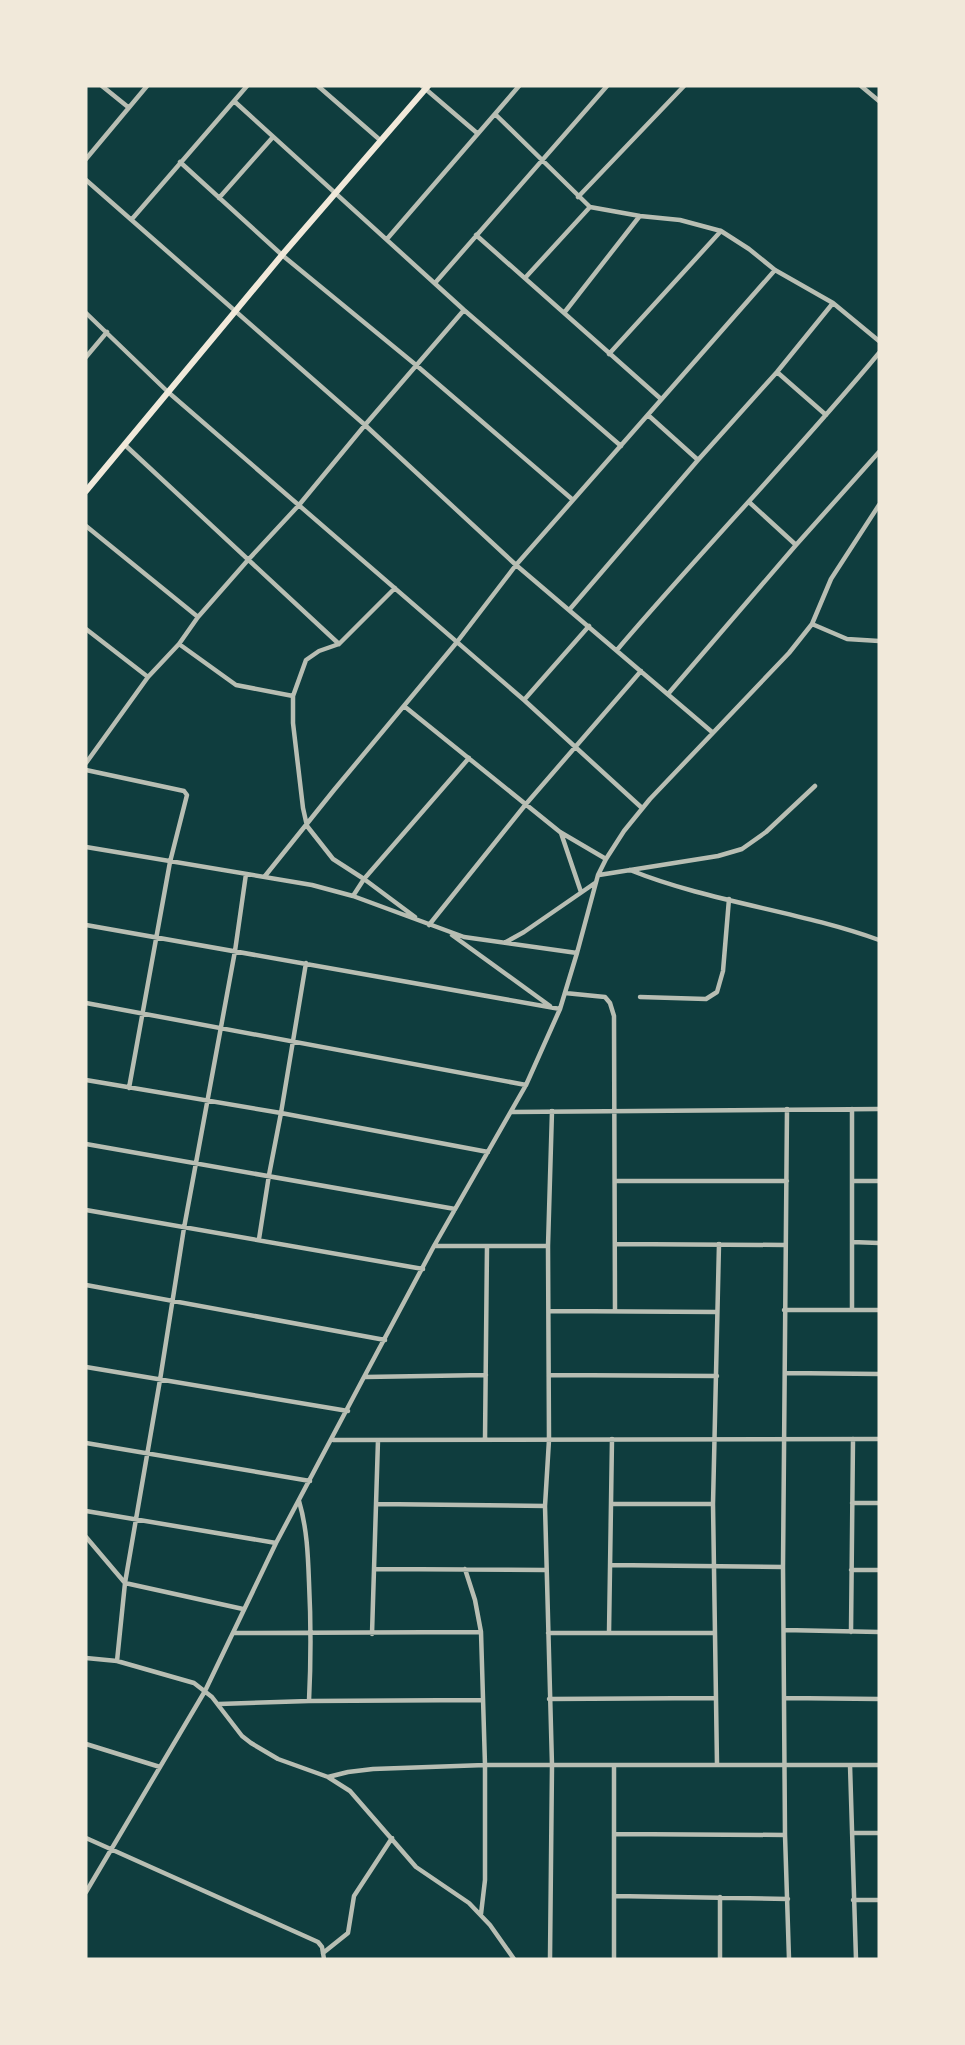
<svg xmlns="http://www.w3.org/2000/svg" width="965" height="2045" font-family="Rubik,sans-serif">
<style>
.lines{fill:none;stroke-linecap:round;stroke-linejoin:round}
.minor{stroke:#b8beb3;stroke-width:4.5}
.secondary{stroke:#f1e9da;stroke-width:6}
</style>
<rect width="100%" height="100%" fill="#0f3d3e"/>
<g class="lines">
<!-- minor -->
<path class="minor" d="M102 86 128 107
M318 86 380 140
M422 86 477 133
M861 86 879 101
M234 101 464 310 621 446
M495 114 590 207 640 216 680 220 721 231 749 249 775 270 833 303 879 341
M86 159 147 86
M180 162 282 255 416 365 573 500
M86 180 365 425 516 565 712 732
M578 197 684 86
M219 198 273 137
M132 219 247 86
M476 235 661 399
M387 239 519 86
M525 278 590 207
M435 283 607 86
M86 313 168 392 524 700 642 808
M564 313 639 217
M609 354 721 231
M86 357 107 332
M777 372 826 415
M648 415 698 460
M125 445 339 644
M749 502 796 545
M86 526 198 617
M395 588 339 644 319 651 306 660 293 696V723L303 808 307 826 333 859 364 879 415 917
M570 609 698 460 777 372 833 303
M812 624 847 639 879 641
M86 629 148 677
M179 644 236 685 293 696
M617 650C703 549 795 454 879 353
M668 694 796 545 879 452
M524 700 589 626
M404 706 560 832 606 859
M86 763 148 677 179 644 198 617 248 560 299 505 365 425 464 310
M86 770 184 791 187 795 170 862 129 1088
M561 833 581 892
M86 847 312 885 353 896 464 937 577 953
M630 870C709 902 799 911 879 940
M599 875 718 856 742 849 766 832 815 786
M265 876 334 790 457 642 516 565 775 270
M353 896 364 879 469 758
M86 925 560 1009
M429 925 526 804 641 671
M452 935 550 1006
M506 942 524 932 595 883
M565 993 605 997 610 1003 614 1016 615 1310
M640 997 706 999 717 992 723 971 729 899
M86 1003 526 1085
M86 1080 281 1113 488 1152
M787 1109 783 1567 785 1835 789 1959
M852 1109V1310
M512 1112 879 1109
M86 1144 455 1209
M615 1181H787
M853 1181H879
M86 1210 423 1269
M259 1239 269 1175 281 1113 306 963
M852 1242 879 1243
M615 1244 785 1245
M434 1246H548
M86 1285 385 1340
M784 1310H879
M550 1311 717 1312
M86 1367 348 1411
M785 1373 879 1374
M549 1375 717 1376
M365 1377 486 1375
M333 1440 879 1439
M485 1440 487 1246
M86 1443 310 1481
M299 1501C307 1528 308 1555 309 1582 311 1622 311 1661 309 1701
M852 1503H879
M376 1504 545 1506
M611 1504H713
M86 1511 276 1543
M86 1537 125 1583 243 1609
M610 1565 783 1567
M374 1569 546 1570
M465 1569 475 1600 481 1632 485 1765V1880L481 1914
M851 1570H879
M784 1630 879 1632
M851 1632 853 1439
M233 1633 481 1632
M548 1633H714
M609 1633 612 1439
M372 1634 378 1440
M86 1658 117 1661 194 1683 212 1697 242 1736 251 1743 278 1759 328 1777 350 1791 416 1867 469 1903 490 1925 514 1959
M117 1661 125 1583 160 1380 184 1228 235 951 246 874
M784 1698 879 1699
M549 1699 716 1698
M219 1704 309 1701 483 1700
M86 1744 160 1767
M717 1764 713 1504 719 1244
M614 1765V1959
M850 1765 856 1959
M328 1777 348 1772 373 1769 485 1765H879
M852 1833H879
M614 1834 785 1835
M86 1838 318 1942 322 1947 324 1959
M86 1892 205 1691 276 1543 364 1377 434 1246 526 1085 560 1009 577 953 598 875 606 859 624 831 650 799 789 653 812 624 831 579 879 505
M614 1896 788 1899
M720 1897V1959
M853 1900H879
M323 1953 348 1933 354 1896 392 1838
M550 1959 552 1765 545 1506 549 1440 548 1246 552 1111"/>
<!-- secondary -->
<path class="secondary" d="M86 491 282 255 428 86"/>
</g>
<!-- border -->
<rect width="965" height="2045" fill="none" stroke="#f1e9da" stroke-width="175"/>
</svg>
